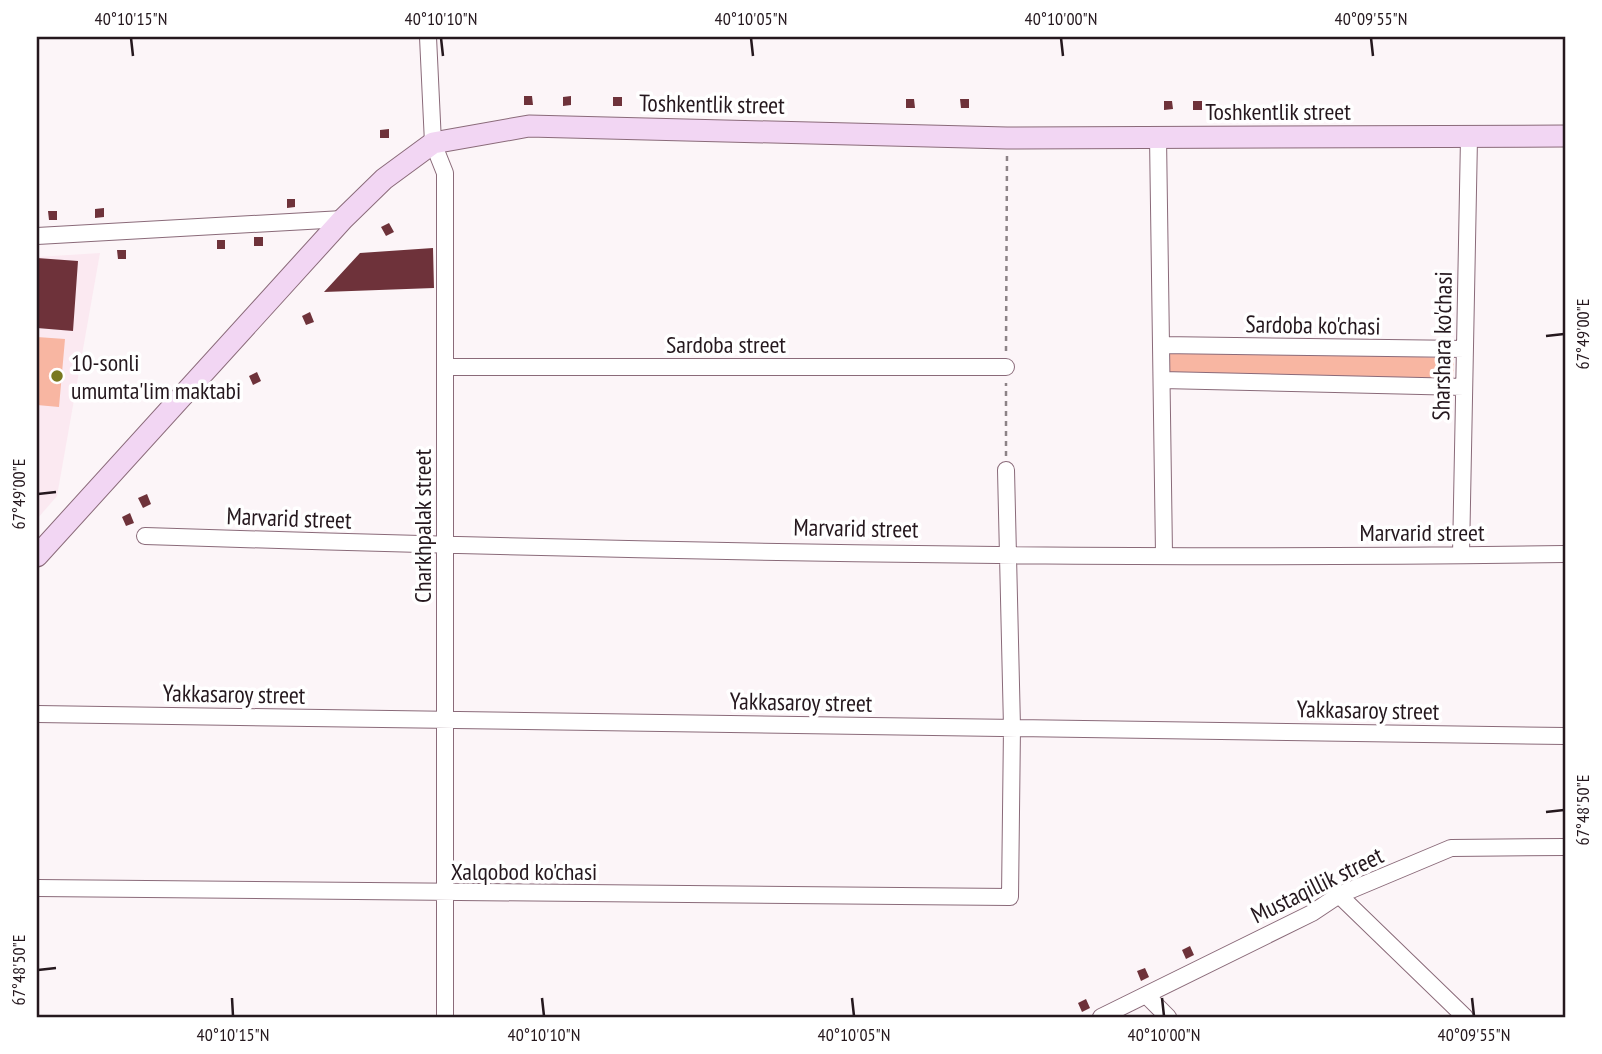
<svg xmlns="http://www.w3.org/2000/svg" width="1602" height="1054" font-family="'PT Sans Narrow',sans-serif">
<style>
.built{fill:#fbe9f1}
.green{fill:#f8b6a2}
.building{fill:#6e323a}
.lines{fill:none;stroke-linecap:round;stroke-linejoin:round}
.minor-casing{stroke:#8a6a79;stroke-width:18}
.secondary-casing{stroke:#8a6a79;stroke-width:23}
.path{stroke:#8c8286;stroke-width:2.5;stroke-dasharray:5 5;stroke-linecap:butt}
.minor{stroke:#fff;stroke-width:16}
.secondary{stroke:#f2d6f3;stroke-width:21}
.ticks{fill:none;stroke:#25181e;stroke-width:2.5}
.poi-dot{fill:#79781f;stroke:#fff;stroke-width:2.5}
.labels{text-anchor:middle;dominant-baseline:central;stroke-width:7;stroke-linejoin:round;paint-order:stroke}
.street-label{font-size:24px;fill:#25181e;stroke:#fff}
.poi-label{font-size:24px;fill:#25181e;stroke:#fff;text-anchor:start}
.neatline{fill:none;stroke:#25181e;stroke-width:2.5}
.ticks-label{font-size:18px;text-anchor:middle;fill:#25181e}
</style>
<rect width="100%" height="100%" fill="#fcf5f8"/>
<!-- built -->
<path class="built" d="M100 253 57 496 37 519V257Z"/>
<!-- green -->
<path class="green" d="M37 337 65 339 59 407 37 405Z
M1170 350 1454 358 1453 380 1169 372Z"/>
<!-- building -->
<path class="building" d="M524 96H532L533 105H524Z
M571 96V105L563 106V97Z
M613 97H622V106H613Z
M719 97V106H710V98Z
M906 99H914L915 108H906Z
M960 99H969V108H961Z
M1164 101H1172L1173 109 1164 110Z
M1193 101H1202V110H1193Z
M389 129V138H380V130Z
M287 199H295V207L287 208Z
M104 208V217L95 218V209Z
M48 211H57V220H49Z
M389 223 394 232 386 236 381 227Z
M254 237H263V246H254Z
M217 240H225V249H217Z
M433 248 434 288 324 292 360 253Z
M117 250H126V259H118Z
M37 258 78 261 73 331 37 328Z
M310 312 314 322 306 325 302 316Z
M257 372 261 381 253 385 249 376Z
M147 494 151 504 143 508 138 498Z
M130 513 134 523 126 526 122 517Z
M1375 855 1379 864 1371 868 1367 859Z
M1300 892 1304 901 1296 905 1292 896Z
M1190 946 1194 955 1186 959 1182 950Z
M1145 968 1149 977 1141 981 1137 971Z
M1086 999 1090 1008 1082 1012 1078 1003Z"/>
<g class="lines">
<!-- minor casing -->
<g class="minor-casing">
<path id="minor" d="M428 37 433 143 445 173V1017
M1158 137 1164 554
M37 236 343 219
M1161 345 1465 349
M445 367H1006
M1162 380 1464 387
M145 536C618 551 1092 561 1565 554
M1461 555 1469 138
M37 714 1565 736
M37 888 1010 897 1012 727 1006 470
M1339 895 1465 1017
M1147 996 1168 1017
M1101 1017 1312 913 1339 895 1451 848 1565 847"/>
</g>
<!-- secondary casing -->
<g class="secondary-casing">
<path id="secondary" d="M37 556 343 219 384 179 433 143 529 126 1007 138 1565 136"/>
</g>
<!-- path -->
<path class="path" d="M1006 351 1007 155
M1006 456V383"/>
<!-- minor -->
<use href="#minor" class="minor"/>
<!-- secondary -->
<use href="#secondary" class="secondary"/>
</g>
<!-- ticks -->
<path class="ticks" d="M131 38 133 56M441 38 443 56M751 38 753 56M1061 38 1063 56M1371 38 1373 56M1546 336 1564 334M38 494 56 492M1546 812 1564 810M38 970 56 968M232 998 233 1016M542 998 544 1016M852 998 854 1016M1162 998 1164 1016M1472 998 1474 1016"/>
<!-- markers -->
<circle class="poi-dot" cx="57" cy="376" r="7"/>
<g class="labels">
<!-- street labels -->
<g class="street-label">
<text transform="translate(712 104) rotate(1)">Toshkentlik street</text>
<text x="1278" y="111">Toshkentlik street</text>
<text transform="translate(1313 325) rotate(1)">Sardoba ko'chasi</text>
<text x="726" y="344">Sardoba street</text>
<text transform="translate(1442 346) rotate(-89)">Sharshara ko'chasi</text>
<text transform="translate(289 518) rotate(2)">Marvarid street</text>
<text transform="translate(422 526) rotate(-90)">Charkhpalak street</text>
<text transform="translate(856 528) rotate(1)">Marvarid street</text>
<text x="1422" y="532">Marvarid street</text>
<text transform="translate(234 694) rotate(1)">Yakkasaroy street</text>
<text transform="translate(801 702) rotate(1)">Yakkasaroy street</text>
<text transform="translate(1368 710) rotate(1)">Yakkasaroy street</text>
<text x="524" y="871">Xalqobod ko'chasi</text>
<text transform="translate(1317 885) rotate(-26)">Mustaqillik street</text>
</g>
<!-- poi labels -->
<g class="poi-label">
<text x="71" y="362">10-sonli<tspan x="71" dy="28">umumta'lim maktabi</tspan></text>
</g>
</g>
<!-- border -->
<rect width="1602" height="1054" fill="none" stroke="#ffffff" stroke-width="77"/>
<rect x="38" y="38" width="1526" height="978" class="neatline"/>
<g class="ticks-label">
<text x="131" y="25">40°10'15"N</text>
<text x="441" y="25">40°10'10"N</text>
<text x="751" y="25">40°10'05"N</text>
<text x="1061" y="25">40°10'00"N</text>
<text x="1371" y="25">40°09'55"N</text>
<text transform="translate(1583 334) rotate(-90)" y="6">67°49'00"E</text>
<text transform="translate(19 494) rotate(-90)" y="6">67°49'00"E</text>
<text transform="translate(1583 810) rotate(-90)" y="6">67°48'50"E</text>
<text transform="translate(19 970) rotate(-90)" y="6">67°48'50"E</text>
<text x="233" y="1041">40°10'15"N</text>
<text x="544" y="1041">40°10'10"N</text>
<text x="854" y="1041">40°10'05"N</text>
<text x="1164" y="1041">40°10'00"N</text>
<text x="1474" y="1041">40°09'55"N</text>
</g>
</svg>
